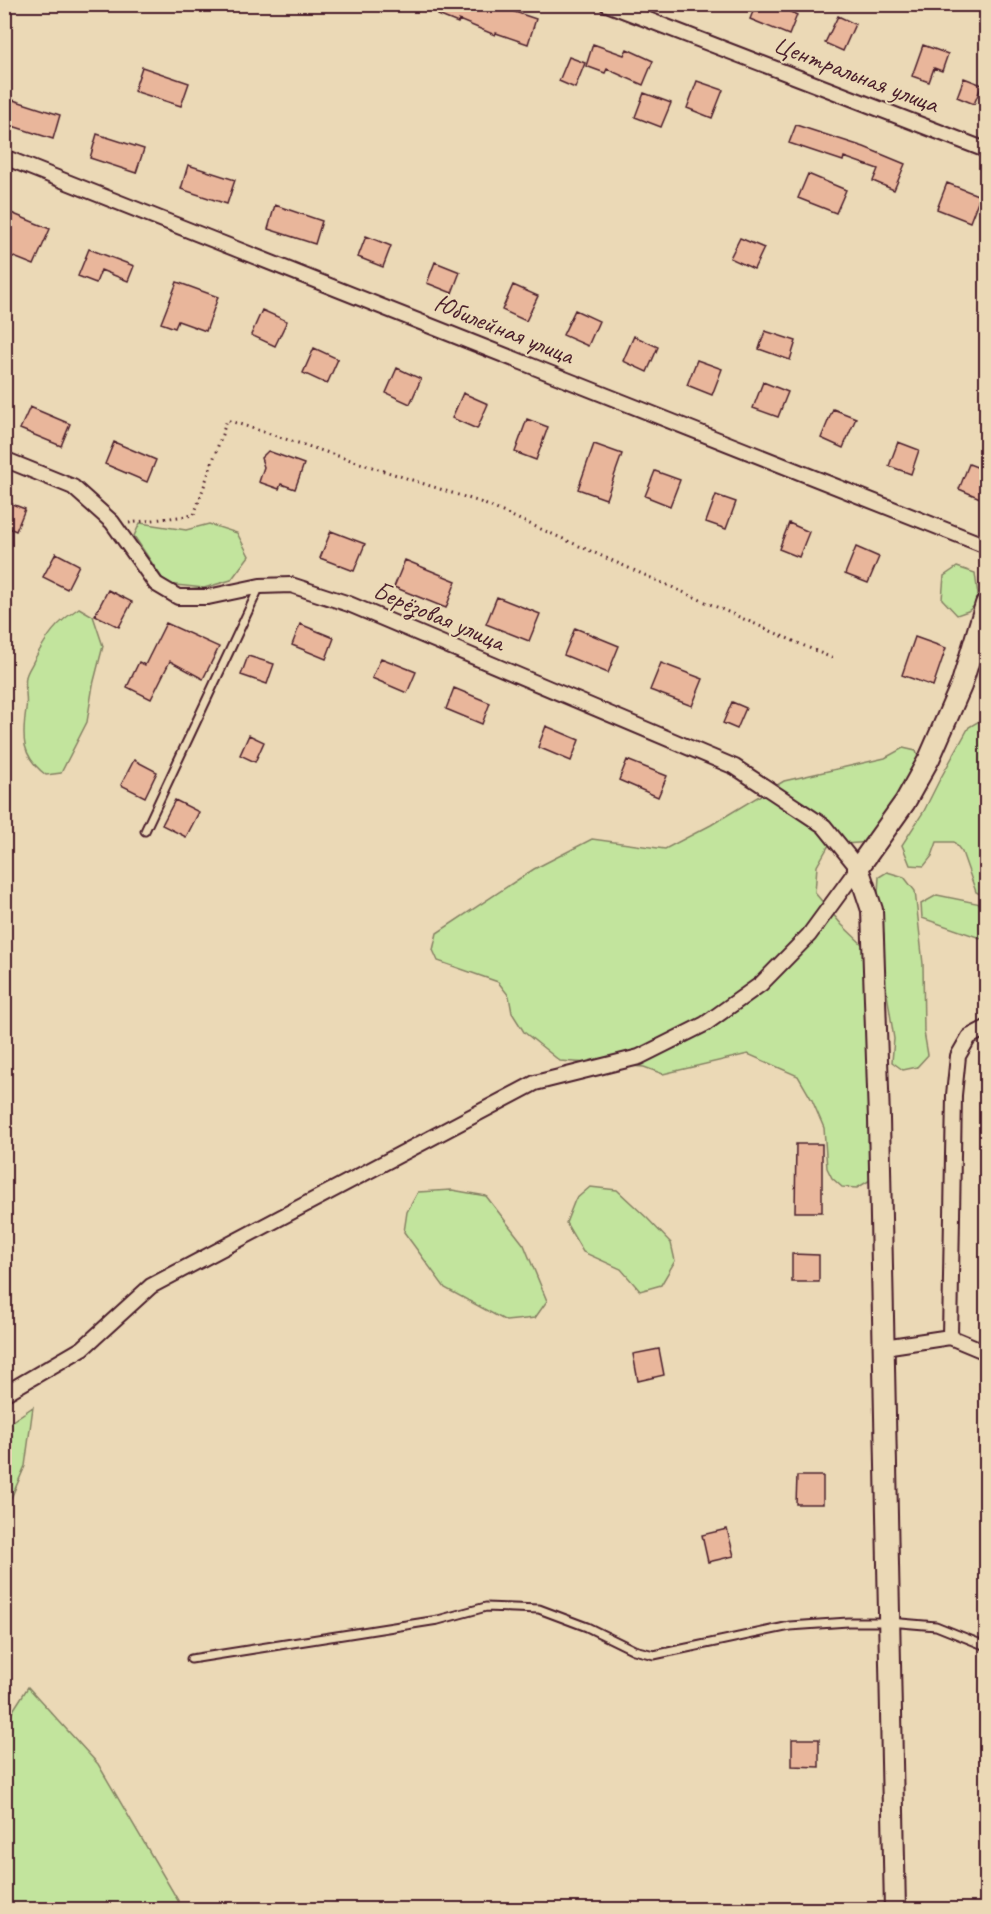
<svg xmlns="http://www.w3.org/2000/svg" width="991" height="1914" font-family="Caveat,sans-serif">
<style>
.green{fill:#c2e49d;stroke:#868264;stroke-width:1.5}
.building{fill:#e9b69b;stroke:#4a1f2b;stroke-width:1.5}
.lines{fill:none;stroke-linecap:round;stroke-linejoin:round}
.lane-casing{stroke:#4a1f2b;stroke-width:11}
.street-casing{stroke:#4a1f2b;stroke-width:18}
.secondary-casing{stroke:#4a1f2b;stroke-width:24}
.path{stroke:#4a1f2b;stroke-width:3;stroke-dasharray:1.5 4.5;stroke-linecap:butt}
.lane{stroke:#ebd9b6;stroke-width:7}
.street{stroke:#ebd9b6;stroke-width:14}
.secondary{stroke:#ebd9b6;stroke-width:20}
.labels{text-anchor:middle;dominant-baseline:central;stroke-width:4.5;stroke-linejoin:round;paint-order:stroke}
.street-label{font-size:26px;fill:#4a1f2b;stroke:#ebd9b6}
</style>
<rect width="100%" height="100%" fill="#ebd9b6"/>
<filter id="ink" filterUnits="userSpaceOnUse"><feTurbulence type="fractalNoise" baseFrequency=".0167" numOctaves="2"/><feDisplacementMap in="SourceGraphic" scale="12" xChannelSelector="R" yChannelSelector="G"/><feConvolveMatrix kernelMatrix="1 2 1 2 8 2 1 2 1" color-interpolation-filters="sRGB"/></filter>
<g filter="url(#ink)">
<!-- green -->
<path class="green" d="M140 523 186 530 209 524 237 533 249 556 231 580 204 588 166 584 134 536Z
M957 567 975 573 979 602 968 611 957 615 942 599 944 576Z
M79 608 93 616 103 646 93 685 87 722 61 773 46 775C21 756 22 738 26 709 28 698 24 687 26 677 27 671 32 665 34 660 48 635 55 624 79 608Z
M986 717V897L976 892 962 852 954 842H937L932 856 924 866 910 865 902 845 924 811 939 781 969 727Z
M903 748 916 751 920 763 872 842 829 845 817 866 815 893 842 925 865 947 872 1179 857 1188 842 1187 832 1178 827 1168 824 1128 812 1100 798 1076 748 1054 663 1074 644 1067 560 1061 524 1032 512 1013 509 996 498 982 438 961 433 950 437 933 534 869 592 839 665 849 711 825 784 781 885 758Z
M887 872 904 877 915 891 923 964 924 1032 928 1055 917 1067 903 1070 892 1062 894 1039 884 974V934L877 908 879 877Z
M937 895 986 905V940L922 918 921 904Z
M590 1187 617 1190 647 1218 671 1243 675 1261 661 1285 640 1291 621 1269 583 1252 566 1223 575 1200Z
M452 1190 486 1196 524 1245 547 1301 535 1318 506 1321 445 1288 404 1232 407 1212 418 1192Z
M33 1407 25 1466 5 1512V1426Z
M28 1687 98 1764 183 1909H5V1723Z"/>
<!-- building -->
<path class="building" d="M442 4H508L506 9 536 19 528 44 496 33 495 35 459 20 458 23 438 15Z
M756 4H773L797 15 789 35 750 19Z
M838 16 855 24 843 51 825 43Z
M593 44 624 55 627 49 653 61 643 85 607 69 605 73 586 66Z
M923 45 948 54 942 71 934 68 929 82 912 76Z
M569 57 585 63 575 88 559 81Z
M142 67 189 83 181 106 134 91Z
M964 78 982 85 974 104 957 97Z
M697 81 723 90 712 118 687 108Z
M644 93 671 103 661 127 635 117Z
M13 100 60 115 53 139 6 124Z
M796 125 864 147 905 164 894 190 873 181 878 169 844 157 843 161 789 143Z
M97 134 144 149 136 173 90 158Z
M188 165 235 180 227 204 181 189Z
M808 174 846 190 836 213 798 198Z
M947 183 980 196 970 222 937 209Z
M275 205 322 221 315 244 268 229Z
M4 210 50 229 34 265 4 253Z
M366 236 391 246 383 267 358 257Z
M740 238 764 248 754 269 730 258Z
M89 249 134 266 128 281 101 270 96 283 78 276Z
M435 262 460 272 452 293 427 283Z
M177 282 218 297 206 331 178 321 175 328 161 323Z
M513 285 538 296 526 321 502 310Z
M262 310 287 321 275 346 251 335Z
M575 310 599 321 588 346 563 335Z
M765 331 796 341 790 360 759 349Z
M634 336 658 347 647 372 623 361Z
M314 348 338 359 327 384 303 373Z
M697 360 722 369 712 395 687 385Z
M397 368 421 379 410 404 386 393Z
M763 382 788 392 778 417 753 408Z
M463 393 488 404 477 429 452 418Z
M30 407 70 424 61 446 20 429Z
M833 409 856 418 843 448 821 438Z
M527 419 548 427 536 460 515 452Z
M114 442 156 460 147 482 105 464Z
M898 442 919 450 911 474 889 466Z
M594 444 622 454 606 499 578 489Z
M268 451 304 464 295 489 281 484 279 489 259 482 264 467 261 458Z
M969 464 987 471V482L980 498 959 489Z
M655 471 680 480 670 506 645 496Z
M716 495 736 502 726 529 706 522Z
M4 501 25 509 16 531 4 526Z
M789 523 809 532 799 557 779 549Z
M331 531 365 544 354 571 320 558Z
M856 547 879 557 868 583 845 574Z
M56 553 79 565 67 589 43 577Z
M405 560 456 581 446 608 394 587Z
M108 590 132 602 119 627 95 615Z
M497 597 540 614 529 641 486 624Z
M166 623 219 647 203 679 170 661 151 699 127 687 139 662 145 665Z
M300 624 334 638 326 659 292 645Z
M575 628 619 646 608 673 564 655Z
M915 637 946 648 933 686 902 675Z
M248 656 274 664 267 684 241 675Z
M381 658 416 672 407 693 372 678Z
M661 663 703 679 692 706 650 690Z
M454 688 490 703 482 724 446 709Z
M732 702 746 708 737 729 723 723Z
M546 726 579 740 571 761 538 747Z
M249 735 264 742 255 762 240 755Z
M134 760 157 772 145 797 121 785Z
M627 760 667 776 658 797 619 780Z
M175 800 199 812 186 837 162 825Z
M796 1144H822V1212H795Z
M792 1254 819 1255V1282H792Z
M659 1349 664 1375 638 1381 633 1354Z
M797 1476H823V1504H796Z
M727 1529 734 1556 708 1562 702 1535Z
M792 1739H819V1767L792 1766Z"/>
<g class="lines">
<!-- lane casing -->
<g class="lane-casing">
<path id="lane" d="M145 831 260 586
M191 1659 438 1620 486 1607 539 1609 587 1627 634 1650 654 1655 790 1626 848 1622H889L936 1626 986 1646"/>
</g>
<!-- street casing -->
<g class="street-casing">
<path id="street" d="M607 4 986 150
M4 157 986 546
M4 459 73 487 112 522 156 584 178 597H208L260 586 291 585 349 604 735 767 824 826 858 868 809 935 761 984 705 1024 639 1057 535 1083 151 1286 83 1348 4 1394
M950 1337 954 1095 958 1056 969 1037 986 1028
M884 1347 950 1337 986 1352"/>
</g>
<!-- secondary casing -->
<g class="secondary-casing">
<path id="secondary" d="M895 1910 879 1119 872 910 858 868 905 802 929 759 961 686 986 604"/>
</g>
<!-- path -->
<path class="path" d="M129 523 194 515 227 420 480 502 834 659"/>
<!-- lane -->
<use href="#lane" class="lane"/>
<!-- street -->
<use href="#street" class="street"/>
<!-- secondary -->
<use href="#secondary" class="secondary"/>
</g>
</g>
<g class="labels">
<!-- street labels -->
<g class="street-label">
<text transform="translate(856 74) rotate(21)">Центральная улица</text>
<text transform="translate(504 329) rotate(22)">Юбилейная улица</text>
<text transform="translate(439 616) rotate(23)">Берёзовая улица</text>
</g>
</g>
<!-- margin -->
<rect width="991" height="1914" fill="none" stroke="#ebd9b6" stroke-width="24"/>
<rect x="12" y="12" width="967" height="1890" fill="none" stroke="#4a1f2b" stroke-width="2" filter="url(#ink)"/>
</svg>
